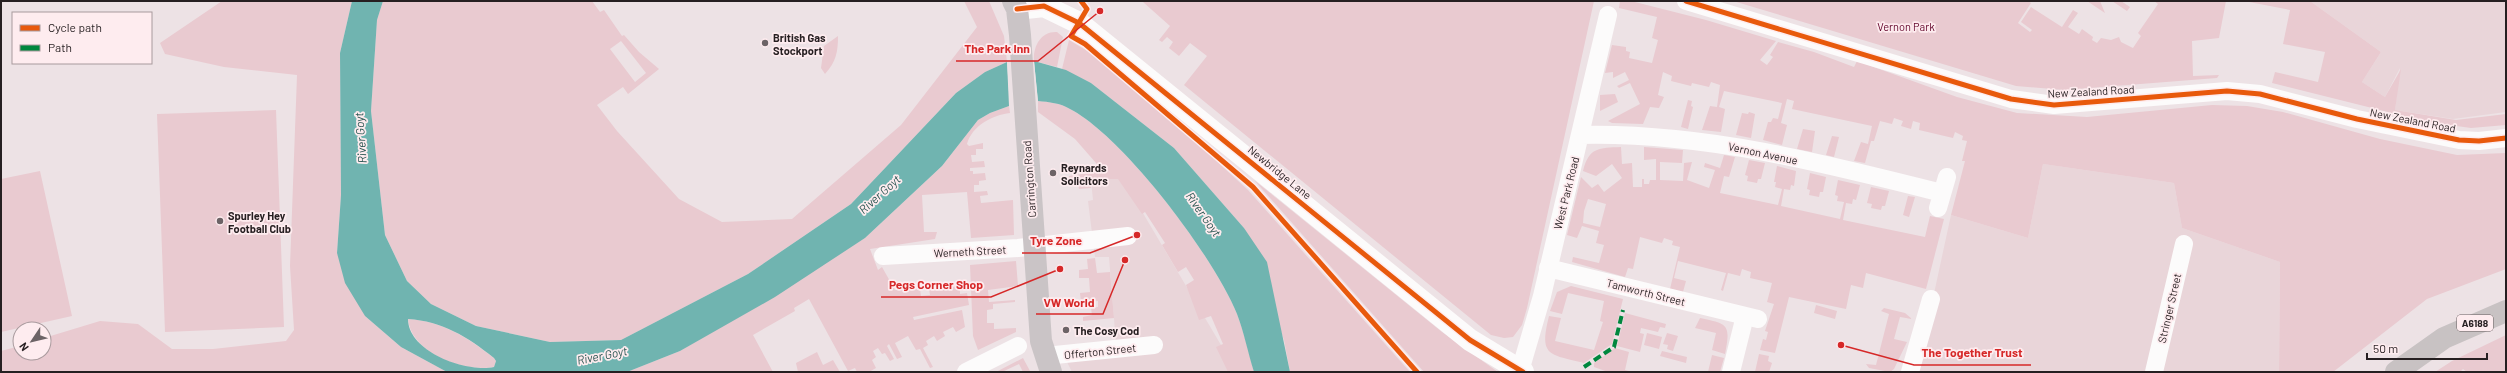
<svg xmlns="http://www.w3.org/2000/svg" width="2507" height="373" font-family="Barlow,sans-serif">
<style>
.built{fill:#e9d5d9}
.green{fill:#e9cad0;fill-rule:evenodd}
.water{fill:#70b4b0;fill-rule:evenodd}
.pier{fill:#ede2e5}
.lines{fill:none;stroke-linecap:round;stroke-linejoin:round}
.minor{stroke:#fcfbfb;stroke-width:18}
.tertiary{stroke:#fcfbfb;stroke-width:22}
.secondary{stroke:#cac4c6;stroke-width:22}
.primary{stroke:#c8c2c3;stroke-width:22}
.quiet{stroke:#00873e;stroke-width:4;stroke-dasharray:8 4;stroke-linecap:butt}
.cycleway-casing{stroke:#feecef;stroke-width:8}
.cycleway{stroke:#e8590c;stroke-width:5}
.poi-dot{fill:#6c6366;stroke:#feecef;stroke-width:1.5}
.labels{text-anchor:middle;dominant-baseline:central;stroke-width:3.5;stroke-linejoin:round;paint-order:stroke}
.shield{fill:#feecef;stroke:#675c5f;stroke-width:1}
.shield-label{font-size:10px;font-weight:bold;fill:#261f21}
.park-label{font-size:11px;fill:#62042a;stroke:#feecef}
.poi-label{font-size:11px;font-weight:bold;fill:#261f21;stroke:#feecef;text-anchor:start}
.street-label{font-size:11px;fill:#261f21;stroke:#feecef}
.water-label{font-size:12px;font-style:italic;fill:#295551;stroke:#feecef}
.leader{fill:none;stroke:#d62828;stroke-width:1.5}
.callout-dot{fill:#d62828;stroke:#feecef;stroke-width:1.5}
.callout-label{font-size:12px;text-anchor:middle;font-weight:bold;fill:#d62828;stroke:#feecef;stroke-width:3.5;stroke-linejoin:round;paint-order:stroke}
</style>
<rect width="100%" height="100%" fill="#ede2e5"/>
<!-- built -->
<path class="built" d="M2310 1H2506V112L2453 119 2395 110 2400 68 2385 97 2362 82 2381 52Z
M2043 164 2174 183 2182 228 2280 262 2279 372H1917L1951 215 2028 238Z
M1119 177 1134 198 1237 372H1072L1067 362 1117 356 1109 257H1095L1088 201 1093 200 1091 180Z"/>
<!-- green -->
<path class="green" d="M222 1H352L340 53 341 195 337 253 365 316 401 347 447 372H1V351L20 346V353H44V338L100 321 138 324 172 349H213L286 341 294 330 290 266 297 75 224 67 165 54 160 43Z
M383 1H592L600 12 604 10 622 36 624 35 639 52 659 69 628 94 623 87 597 105 617 131 679 199 722 222 792 219 901 125 977 27 964 1H989L1004 36 1007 62 985 72 956 93 851 204 748 274 621 340 550 342 476 326 431 304 407 281 385 235 371 111 377 20ZM621 41 646 73 635 82 610 49Z
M1594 1 1527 308 1522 325 1513 337 1504 338 1491 335 1184 85 1207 56 1190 43 1179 56 1169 48 1173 42 1167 37 1162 42 1159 40 1170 26 1143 2Z
M1620 1H1631L1706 20 1776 41 1760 60 1767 65 1773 57 1770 55 1778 42 1814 52 1854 67 1857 61 1957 97 2017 113 2087 117 2212 105 2247 106 2283 112 2380 139 2457 155 2506 153V269L2427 299 2333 372H2279L2280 262 2182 228 2174 183 2043 164 2028 238 1951 215 1965 161H1962L1967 141 1962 140 1963 136 1955 132 1953 138 1919 130 1920 123 1913 121 1911 129 1901 126 1903 121 1894 118 1892 124 1880 121 1874 141H1871L1865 163 1854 161 1861 142 1868 144 1872 126 1792 109 1794 101 1787 99 1781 123 1787 125 1782 145 1763 140 1768 122H1771L1773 118 1778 119 1782 103 1724 91 1719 107 1725 109 1721 132 1702 130 1710 106 1717 107 1720 85 1711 82 1709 87 1692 83 1691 86 1671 81 1672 76 1663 72 1658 95 1664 97 1659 108 1650 107 1643 124 1612 123 1608 121 1640 104 1630 83 1619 88 1617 86 1629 80 1625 72 1613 78V72L1605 73 1612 45 1626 47V51L1630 52 1629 58 1652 63 1658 40 1652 38 1657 17 1619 8Z
M1733 1H2028L2031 3 2018 23 2030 32 2032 30 2021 22 2031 7 2062 27 2073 10 2078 13 2068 27 2079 34 2082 29 2093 37 2092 40 2097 43 2101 38 2111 40 2119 37 2121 42 2133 48 2141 36 2138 33 2158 4 2154 1H2226L2219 38 2192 41 2193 76 2219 75 2217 78 2064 90 2016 86Z
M2087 1H2100L2105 13Z
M2112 1H2121L2130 7 2127 11Z
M2244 1H2310L2381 52 2362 82 2385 97 2401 69 2395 110 2456 120 2506 114V125L2471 128 2428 122 2272 83 2275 72 2318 82 2325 52 2283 44 2290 10Z
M1057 32 1063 37 1057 67 1034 61C1033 46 1041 31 1057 32Z
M838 36C838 52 836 62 825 74L821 68 824 46Z
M1069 40 1089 52 1199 145 1248 190 1410 372H1290L1284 340 1244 228 1174 148 1091 83 1062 69Z
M1615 94 1618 102 1600 111V95Z
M1688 100 1692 101 1691 106 1693 107 1688 129 1681 127Z
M1038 101C1049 102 1060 103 1070 109 1124 137 1214 257 1237 314 1244 332 1249 353 1254 372H1228L1216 347 1223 344 1211 316 1199 320 1186 285 1194 280 1186 267 1178 272 1162 245 1165 243 1145 212 1142 214 1118 179H1090L1091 188 1079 189 1078 185H1072V181H1069V176L1103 171 1075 139 1038 112Z
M1009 106 1010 113C992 115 972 126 967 144L969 146 983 143V149H976V155H971L972 162 984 161 985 167 970 168V171H973V174L985 173 986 180 979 181V185H974V192L987 191 988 195 980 196 981 203 1013 200 1014 235 971 238 967 192 922 195 924 232H937L935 239 870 249 878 270 882 267 895 290 920 289 921 296 930 295 929 289 960 286V294L967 293 969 305 913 317 914 320 962 310 965 327 956 332 953 327 943 332 945 336 937 341 934 336 926 341 928 345 923 348 933 367 930 368 920 349 916 350 908 336 895 343 902 357 897 359 889 344 887 346 894 359 890 361 885 353 882 354 878 348 873 351 876 357 872 360 876 368 869 372H857L855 368 848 371 809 299 794 308 795 311 753 335 773 372H627L680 351 865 238 942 166 978 120 990 113Z
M276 110 284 327 165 332 157 114Z
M1749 112 1755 114 1751 138 1736 135 1742 113 1748 114Z
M1803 129 1815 131 1812 152 1797 149Z
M1832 136 1839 137 1834 157 1826 155Z
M1621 147 1622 164 1632 163 1633 187H1642V179H1644V184H1649L1650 180H1656V159L1644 160V147L1683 150 1682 163 1660 162V180L1683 181 1684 163 1692 162 1687 180 1709 188 1715 170 1704 167 1705 163 1720 168 1724 155 1735 157 1729 177 1724 176 1720 193 1778 205 1782 189 1775 187 1776 182H1774L1777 166 1796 171 1794 186 1791 185 1790 190 1784 189 1781 206 1840 219 1844 202 1837 201 1838 196 1835 195 1838 180 1860 185 1856 200 1853 199 1852 204 1846 203 1843 220 1925 237 1930 216 1944 219 1926 289 1866 273 1863 288 1851 285 1846 309 1789 297 1775 353 1760 350 1763 339 1766 340 1768 332 1765 331 1774 304 1767 302 1772 283 1750 278 1751 272 1742 269 1740 276 1728 273 1723 291 1721 290 1726 273 1678 261 1674 278 1686 281 1683 292 1670 289 1680 247 1672 245 1673 241 1664 238 1662 243 1640 237 1633 269 1628 268 1625 277 1572 262 1573 257 1599 263 1604 245 1596 243 1599 231 1582 226 1577 238 1567 235 1581 177 1592 188 1598 184 1604 192 1622 178 1612 164 1596 176 1583 171C1589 147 1599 148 1621 147ZM1588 199 1606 204 1600 227 1583 223 1584 211Z
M1749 160 1765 163 1761 179H1758L1757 183 1747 181 1748 176 1745 175Z
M40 171 72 316 1 332V179Z
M1810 173 1826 177 1823 192H1820L1819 197 1809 195 1810 190 1807 189Z
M1254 180 1442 332 1498 372H1424Z
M1871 187 1889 191 1885 206H1882L1881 210 1871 208 1872 204 1867 203Z
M1908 196 1915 197 1909 217 1903 215Z
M1095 258 1097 273 1110 272 1114 318 1083 321V317L1092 315 1091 308 1098 307V301L1081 302 1080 293 1090 292 1089 278H1079V270L1088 269 1087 259Z
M1016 261 1018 286 988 290 989 302 1015 300V302L993 304V309L987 310V323H994V329L1016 328V332L978 350 973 336 970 265Z
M1571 286 1623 299 1612 344 1584 363C1548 354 1539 356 1549 316L1561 318 1555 341 1594 350 1603 322 1600 321 1604 301 1568 293 1562 314 1550 311 1557 292Z
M1816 305 1837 311 1835 319 1814 313Z
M1884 308 1905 313 1912 319 1900 317 1894 339 1907 342 1894 369 1890 372 1869 368 1866 364 1876 365 1889 314 1881 311Z
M1625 313 1666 324 1665 328 1660 327 1658 332 1641 328 1640 333 1644 334 1640 352 1617 346Z
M1700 318C1728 324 1731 324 1725 354L1712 350 1716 333 1695 328Z
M408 319C442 321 467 337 494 358L496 361 494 367C464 373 411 353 408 319Z
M1647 333 1662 337 1659 349 1644 345Z
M1667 333 1678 336 1673 351 1667 349 1668 345 1663 344Z
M2506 335V372H2467L2463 369 2460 372H2435L2452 361Z
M1615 348 1629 352 1625 370 1633 372H1608L1594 367V363Z
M1662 351 1687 357 1686 363 1660 356Z
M817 352 823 365 833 360 840 372H798L796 363Z
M1759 354 1769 356 1768 361 1772 363 1769 372H1755Z
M1712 355 1724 358 1720 372H1708Z
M1023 358 1030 371 1023 372 1019 364 1002 372H996Z"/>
<!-- water -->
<path class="water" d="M352 1H383L377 20 371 111 385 235 407 281 431 304 476 326 550 342 621 340 748 274 851 204 956 93 985 72 1007 62 1009 106 990 113 978 120 942 166 865 238 775 297 680 351 627 372H447L401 347 365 316 345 283 337 253 341 195 340 53ZM408 319C442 321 468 337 494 358L496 361 494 367C467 373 408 352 408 319Z
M1034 61 1066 70 1091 83 1174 148 1244 228 1267 262 1290 372H1254C1248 353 1244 332 1237 314 1214 257 1124 137 1070 109 1060 103 1049 102 1038 101Z"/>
<!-- pier -->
<path class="pier" d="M1007 60 1009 62 1011 98 1010 108Z
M1032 61H1034L1038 103 1036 101Z"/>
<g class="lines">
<!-- minor -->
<path class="minor" d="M1686 1 2011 99 2054 105 2227 91 2260 94 2357 119 2459 140 2479 141 2506 138
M1580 135C1702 132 1824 163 1942 193
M1938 208 1947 177
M883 256 1018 248 1128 236
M1548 268 1758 319
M1045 356 1154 345
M1520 371 1542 296 1608 15
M966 372 1018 346
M1731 372 1745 316
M1910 372 1931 299
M2154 372 2184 244"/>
<!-- tertiary -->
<path class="tertiary" d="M1017 9 1044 6 1079 23 1470 340 1523 372"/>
<!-- secondary -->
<path class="secondary" d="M1013 1 1017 9 1020 35 1041 341 1051 372"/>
<!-- primary -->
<path class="primary" d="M2396 372 2444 338 2506 311"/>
<!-- quiet -->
<path class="quiet" d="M1584 367 1614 347 1623 310"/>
<!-- cycleway casing -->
<g class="cycleway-casing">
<path id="cycleway" d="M1081 1 1087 9 1071 36 1085 44 1253 187 1417 372
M1686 1 2011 99 2054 105 2227 91 2260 94 2357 119 2459 140 2479 141 2506 138
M1017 9 1044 6 1079 23 1470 340 1523 372"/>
</g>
<!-- cycleway -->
<use href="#cycleway" class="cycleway"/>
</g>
<!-- markers -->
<g class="poi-dot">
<circle cx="765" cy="43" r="4"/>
<circle cx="1053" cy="173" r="4"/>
<circle cx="220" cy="221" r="4"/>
<circle cx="1066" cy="330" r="4"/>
</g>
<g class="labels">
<!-- shield labels -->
<rect class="shield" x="2457" y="315" width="36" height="16" rx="3"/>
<g class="shield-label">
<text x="2475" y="323">A6188</text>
</g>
<!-- park labels -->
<g class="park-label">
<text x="1906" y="26">Vernon Park</text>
</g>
<!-- poi labels -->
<g class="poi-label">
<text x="773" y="37">British Gas<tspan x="773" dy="13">Stockport</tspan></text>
<text x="1061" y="167">Reynards<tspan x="1061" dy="13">Solicitors</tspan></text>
<text x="228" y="215">Spurley Hey<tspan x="228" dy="13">Football Club</tspan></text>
<text x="1074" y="330">The Cosy Cod</text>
</g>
<!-- street labels -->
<g class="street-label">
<text transform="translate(2091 91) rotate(-3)">New Zealand Road</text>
<text transform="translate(2413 120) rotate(11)">New Zealand Road</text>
<text transform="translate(1763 153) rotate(12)">Vernon Avenue</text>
<text transform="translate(1280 172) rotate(39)">Newbridge Lane</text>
<text transform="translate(1029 179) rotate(-94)">Carrington Road</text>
<text transform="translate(1566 193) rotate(-76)">West Park Road</text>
<text transform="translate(970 251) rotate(-3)">Werneth Street</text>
<text transform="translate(1646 292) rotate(14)">Tamworth Street</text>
<text transform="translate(2169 308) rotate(-77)">Stringer Street</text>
<text transform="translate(1100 351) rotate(-6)">Offerton Street</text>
</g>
<!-- water labels -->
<g class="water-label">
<text transform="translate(360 138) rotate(-94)">River Goyt</text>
<text transform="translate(879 194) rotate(-42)">River Goyt</text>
<text transform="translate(1204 214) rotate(55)">River Goyt</text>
<text transform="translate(602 355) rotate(-11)">River Goyt</text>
</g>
</g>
<!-- callouts -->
<path class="leader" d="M1100 11L1038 61H956M1137 235L1090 253H1022M1060 269L991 297H881M1125 260L1103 314H1036M1841 345L1914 365H2031"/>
<g class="callout-dot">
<circle cx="1100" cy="11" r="4"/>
<circle cx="1137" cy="235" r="4"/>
<circle cx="1060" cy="269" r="4"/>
<circle cx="1125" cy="260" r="4"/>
<circle cx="1841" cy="345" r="4"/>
</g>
<g class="callout-label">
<text x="997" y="53">The Park Inn</text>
<text x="1056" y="245">Tyre Zone</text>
<text x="936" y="289">Pegs Corner Shop</text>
<text x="1069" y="307">VW World</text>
<text x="1972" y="357">The Together Trust</text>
</g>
<!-- border -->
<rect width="2507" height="373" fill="none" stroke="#261f21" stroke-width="4"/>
<!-- legend -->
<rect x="12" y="12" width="140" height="52" fill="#feecef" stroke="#a89a9d"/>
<rect x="20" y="25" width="20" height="6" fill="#e8590c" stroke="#a89a9d"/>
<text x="48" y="32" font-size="12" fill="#261f21">Cycle path</text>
<rect x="20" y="45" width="20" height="6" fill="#00873e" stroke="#a89a9d"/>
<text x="48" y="52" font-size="12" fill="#261f21">Path</text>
<!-- north arrow -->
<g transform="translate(32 341) rotate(235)"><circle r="19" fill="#feecef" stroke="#a89a9d"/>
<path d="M0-3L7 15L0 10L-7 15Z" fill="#6c6366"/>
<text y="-6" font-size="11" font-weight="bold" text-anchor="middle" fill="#261f21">N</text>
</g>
<!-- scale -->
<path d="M2367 353v6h120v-6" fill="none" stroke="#261f21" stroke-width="2"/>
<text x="2373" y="353" font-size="12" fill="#261f21" stroke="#feecef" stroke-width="3" paint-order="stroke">50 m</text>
</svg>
